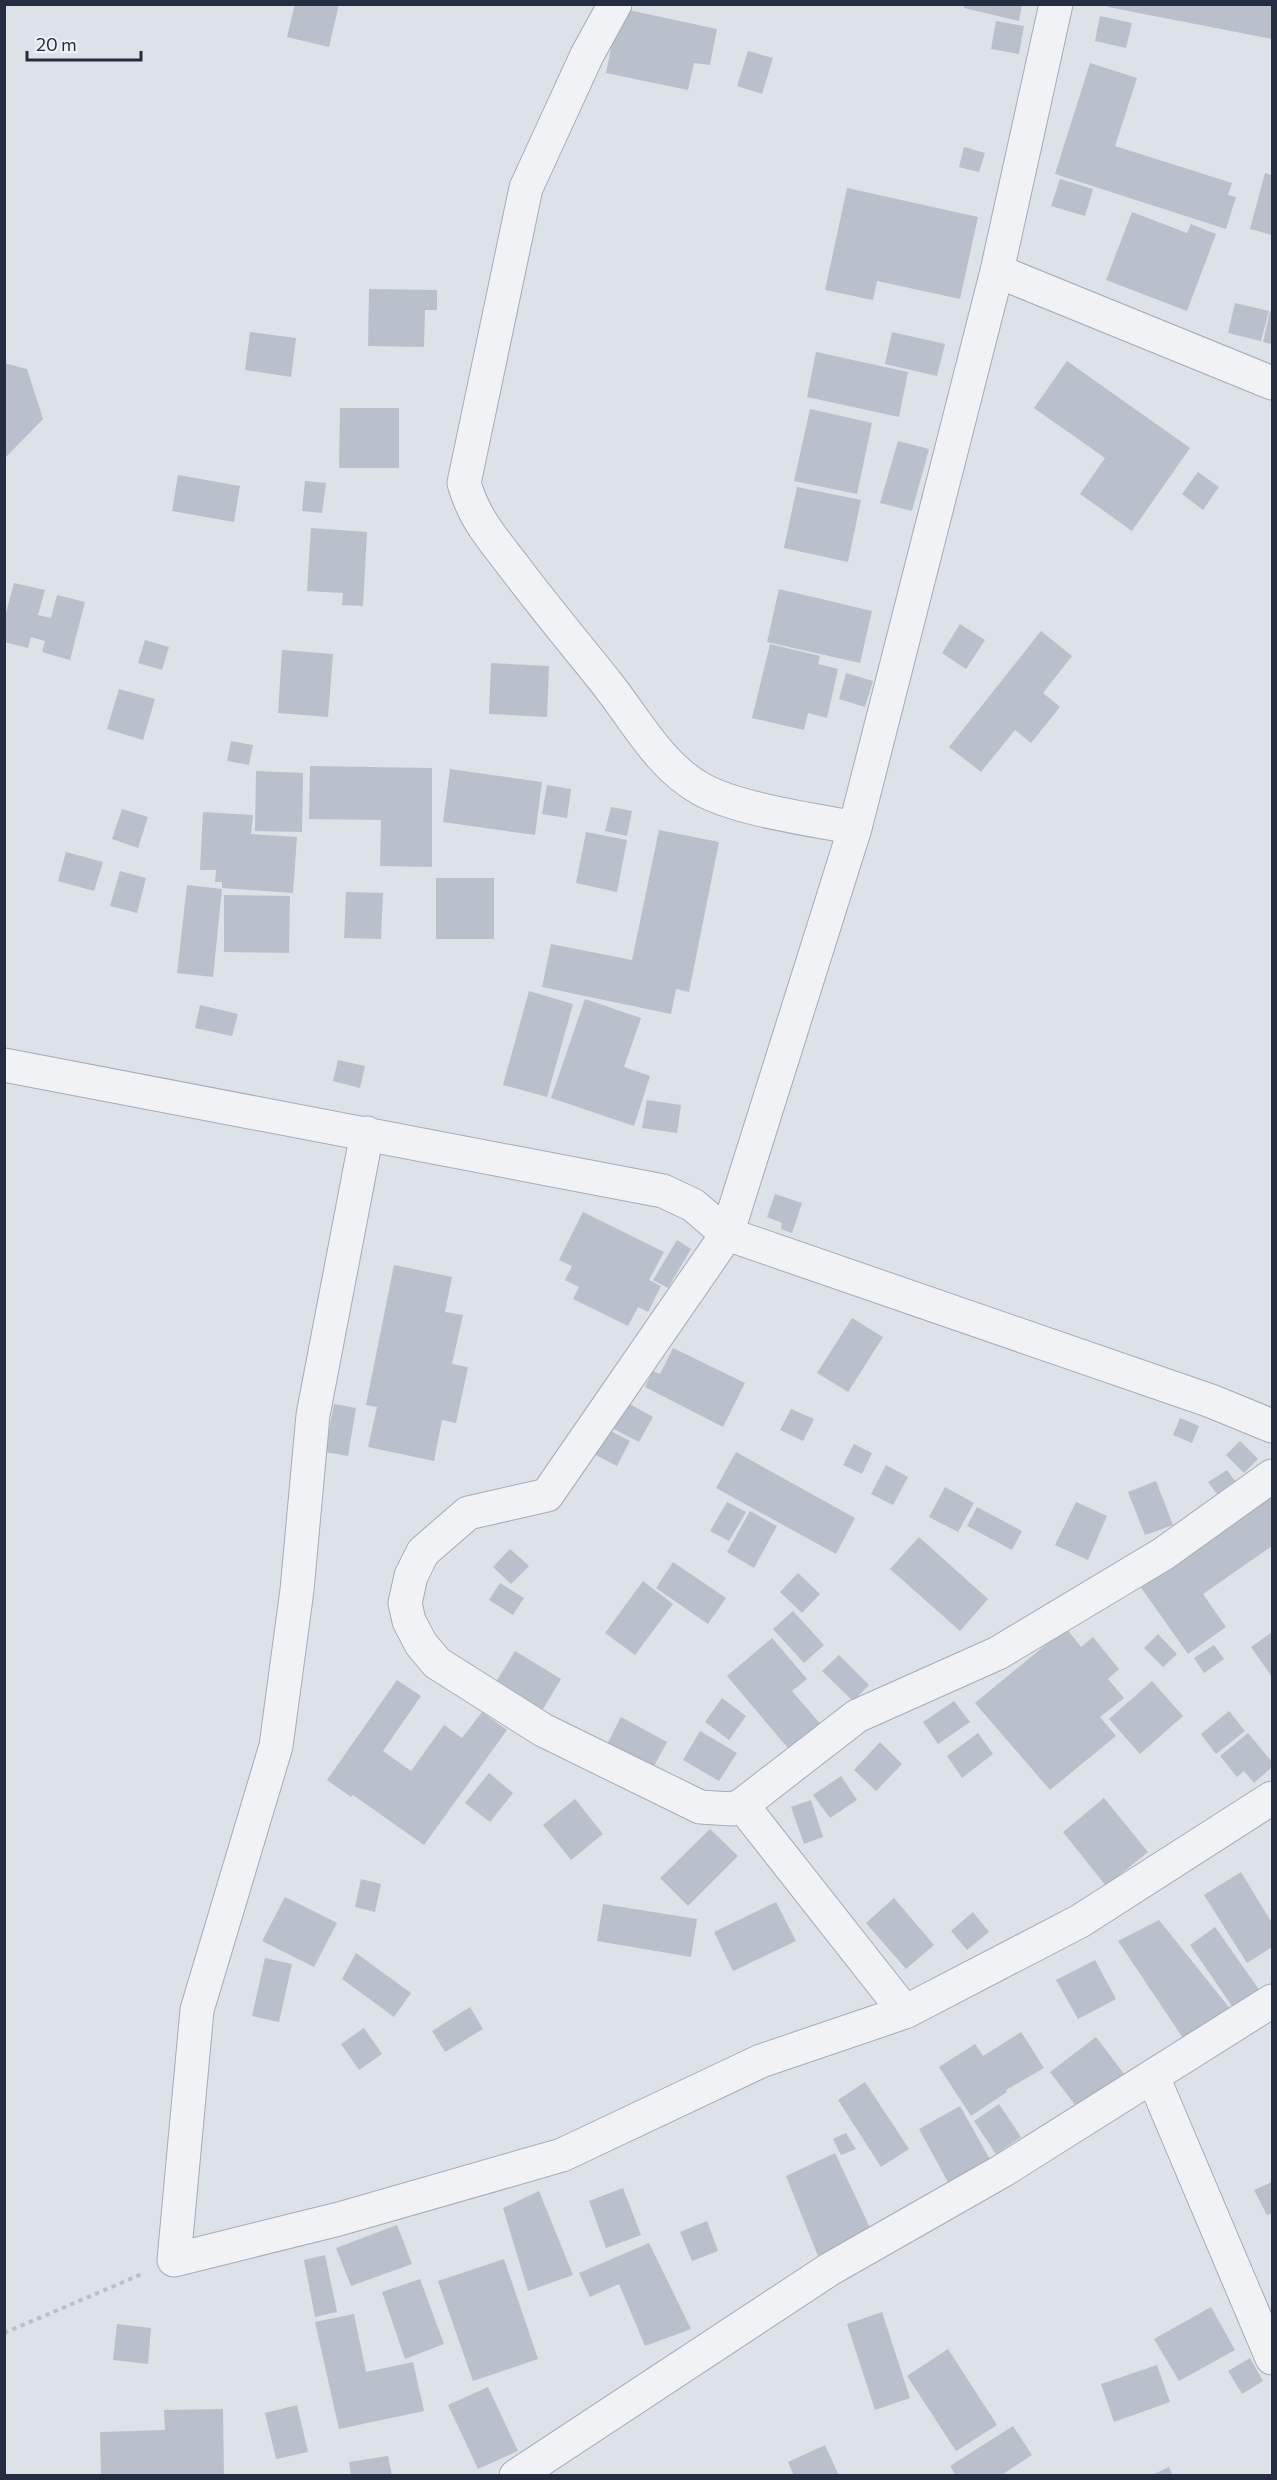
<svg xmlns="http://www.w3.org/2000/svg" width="1277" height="2480" font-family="Commissioner,sans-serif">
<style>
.building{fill:#babfcc}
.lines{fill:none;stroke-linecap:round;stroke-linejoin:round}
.minor-casing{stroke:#a6abb6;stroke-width:35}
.path{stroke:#bbbfc7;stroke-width:4;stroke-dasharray:4.5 4.5;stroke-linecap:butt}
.minor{stroke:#f0f2f6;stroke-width:33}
</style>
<rect width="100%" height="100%" fill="#dde1e8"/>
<!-- building -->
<path class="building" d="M295 4H339L329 47 287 37Z
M964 4H1022L1019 21 964 8Z
M1108 4H1272V39L1108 7Z
M619 8 717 29 710 65 694 63 688 90 606 73Z
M1100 16 1132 23 1126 48 1095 41Z
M996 21 1024 26 1019 54 991 49Z
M748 51 773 58 762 94 737 86Z
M1090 63 1137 78 1115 146 1232 183 1228 195 1236 197 1226 229 1055 174Z
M964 147 985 153 979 172 959 167Z
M1265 173 1272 175V235L1250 229Z
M1060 179 1093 189 1085 216 1051 206Z
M847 188 978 217 960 299 877 281 873 300 825 290Z
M1132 212 1187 233 1191 224 1216 234 1187 311 1106 280Z
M369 289 437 290V310H425L424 347 368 346Z
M1235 303 1269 311 1261 341 1228 333Z
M1270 311 1272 312V344L1263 342Z
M250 332 296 338 291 377 245 370Z
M892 332 945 344 937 376 885 364Z
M816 352 908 372 899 417 807 397Z
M1067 361 1190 448 1132 531 1080 494 1105 458 1034 408Z
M4 363 27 369 43 419 4 459Z
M340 408H399V468H339Z
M810 409 872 423 857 494 794 481Z
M898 441 929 449 912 511 880 503Z
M1198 472 1219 487 1203 510 1182 494Z
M178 475 240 486 234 522 172 511Z
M305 481 326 483 322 513 302 511Z
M797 487 861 500 848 562 784 548Z
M311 528 367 532 363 606 342 605 343 593 307 591Z
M14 583 45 590 38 615 51 618 57 595 85 602 70 660 42 652 45 641 31 637 28 648 4 642V620Z
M779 589 872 611 860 663 767 642Z
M960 624 985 640 966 669 942 653Z
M1041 631 1072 656 1043 693 1060 707 1031 743 1015 730 981 772 949 747Z
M145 640 169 647 162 670 138 663Z
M770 644 820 656 818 664 838 669 827 718 808 713 804 730 752 718Z
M282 650 333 654 328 717 278 713Z
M491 663 549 666 547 717 489 714Z
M846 673 873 681 865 707 839 699Z
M119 689 155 699 143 740 107 729Z
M231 741 253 745 249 765 227 761Z
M310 766 432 768V867L380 866 381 820 309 819Z
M450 769 542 782 535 835 443 822Z
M256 771 303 773 302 832 255 831Z
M547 785 571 789 567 818 542 814Z
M611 807 632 811 627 836 605 831Z
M122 809 148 817 138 848 112 839Z
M203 812 253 815 251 834 297 837 293 893 222 888V882H215L216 870H200Z
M659 830 719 842 689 992 676 989 671 1014 542 987 551 944 632 960Z
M586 832 627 840 617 892 576 883Z
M66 852 103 862 94 891 58 881Z
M120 871 146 878 137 913 110 906Z
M436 878H494V939H436Z
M187 885 222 889 213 977 177 973Z
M346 892 383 893 381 939 344 938Z
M224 895 290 896 289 953 224 952Z
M529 991 573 1004 547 1097 503 1085Z
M585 999 641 1018 624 1067 650 1076 634 1126 551 1098Z
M200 1005 238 1014 232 1036 195 1028Z
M338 1060 365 1066 360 1088 333 1081Z
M647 1100 681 1105 677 1133 642 1128Z
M775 1194 802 1203 792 1233 781 1229 782 1223 767 1217Z
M583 1212 664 1252 649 1280 661 1286 648 1312 638 1307 628 1326 573 1299 579 1287 565 1280 572 1266 559 1260Z
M677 1240 691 1249 668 1288 653 1280Z
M394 1265 452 1277 445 1312 463 1315 452 1364 468 1367 456 1423 442 1420 434 1461 368 1447 377 1407 366 1405Z
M852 1318 883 1337 848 1392 817 1373Z
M673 1348 745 1383 723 1427 645 1387 653 1371 660 1374Z
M628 1403 653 1417 639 1442 614 1429Z
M334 1404 356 1408 348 1456 325 1452Z
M791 1409 814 1419 803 1441 780 1430Z
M1180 1418 1199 1426 1192 1443 1173 1435Z
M603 1427 630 1441 617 1466 590 1452Z
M1240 1441 1258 1459 1244 1473 1226 1455Z
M854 1444 872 1453 862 1474 843 1465Z
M736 1452 855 1518 836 1554 716 1488Z
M886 1465 908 1477 893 1505 871 1494Z
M1227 1470 1235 1481 1217 1494 1208 1482Z
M1156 1481 1173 1525 1145 1535 1128 1492Z
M945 1487 974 1503 958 1532 929 1517Z
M1268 1490 1272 1496V1546L1203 1594 1226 1627 1188 1654 1137 1582Z
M727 1502 746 1512 729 1541 710 1531Z
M1076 1502 1107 1516 1088 1560 1055 1545Z
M977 1507 1022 1531 1012 1550 967 1526Z
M750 1511 777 1526 754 1568 727 1552Z
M919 1537 988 1599 960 1631 890 1569Z
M510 1549 529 1566 511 1584 493 1567Z
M673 1562 726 1598 708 1624 656 1588Z
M798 1573 820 1594 802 1613 780 1592Z
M643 1581 673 1604 635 1655 605 1633Z
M500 1583 524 1598 513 1615 489 1600Z
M793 1611 824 1645 804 1663 773 1629Z
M1066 1628 1081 1647 1093 1637 1119 1669 1108 1679 1124 1698 1100 1717 1116 1736 1050 1790 975 1703Z
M1272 1632V1677L1251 1647Z
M1158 1634 1177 1654 1163 1667 1144 1648Z
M772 1638 807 1679 792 1691 829 1734 798 1760 727 1676Z
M1214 1645 1224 1659 1204 1673 1194 1658Z
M515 1651 561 1679 543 1709 496 1682Z
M839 1655 869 1685 853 1701 822 1671Z
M397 1680 421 1696 383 1751 411 1771 444 1725 462 1738 482 1712 507 1730 424 1845 353 1795 351 1797 327 1780Z
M1152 1681 1183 1716 1140 1754 1109 1719Z
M722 1698 746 1716 729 1740 705 1722Z
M954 1701 970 1722 938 1744 923 1722Z
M1229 1711 1245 1731 1216 1754 1201 1734Z
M621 1717 667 1742 652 1770 606 1746Z
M700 1731 737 1753 719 1781 683 1760Z
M978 1733 993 1754 962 1778 947 1756Z
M1248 1733 1272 1762V1767L1254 1783 1244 1771 1237 1777 1220 1756Z
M880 1742 902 1764 876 1791 854 1770Z
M489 1773 513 1793 490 1822 465 1803Z
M841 1776 857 1800 830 1818 813 1795Z
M1104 1798 1148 1852 1106 1886 1063 1832Z
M575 1799 603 1834 571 1860 543 1825Z
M811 1800 823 1837 804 1844 791 1807Z
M710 1829 738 1856 688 1906 660 1878Z
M1241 1872 1272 1923V1947L1247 1963 1204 1895Z
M361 1879 381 1884 375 1912 355 1907Z
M285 1897 337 1923 314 1967 262 1941Z
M894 1898 934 1945 906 1969 866 1923Z
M776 1902 796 1941 733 1971 714 1932Z
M603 1904 697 1919 691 1957 597 1941Z
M973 1912 989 1932 967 1950 951 1931Z
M1159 1920 1240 2021 1191 2050 1118 1941Z
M1215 1927 1260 1991 1234 2009 1190 1945Z
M356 1953 411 1993 394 2017 342 1979Z
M265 1958 292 1964 279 2022 252 2016Z
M1095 1960 1116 1999 1078 2019 1056 1980Z
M470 2007 483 2029 445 2052 432 2031Z
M364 2028 382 2054 359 2070 341 2044Z
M1021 2032 1044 2068 1006 2090 1007 2092 971 2116 939 2067 975 2044 983 2056Z
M1096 2037 1128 2079 1082 2114 1050 2072Z
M865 2082 909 2149 881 2167 838 2100Z
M999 2104 1021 2137 996 2154 974 2121Z
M960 2106 992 2163 950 2186 919 2129Z
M846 2133 856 2149 841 2155 833 2139Z
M835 2153 872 2232 820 2261 786 2176Z
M1272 2182V2213L1267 2215 1254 2190Z
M623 2188 641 2235 606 2248 589 2201Z
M539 2191 573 2275 528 2291 503 2208Z
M707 2221 718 2251 692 2261 680 2232Z
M397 2225 412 2264 351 2286 336 2248Z
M649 2243 691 2329 645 2346 619 2284 590 2297 579 2273Z
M325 2255 337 2312 315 2317 304 2260Z
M504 2259 538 2359 473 2381 438 2281Z
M420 2279 444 2344 405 2359 382 2292Z
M1211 2307 1235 2350 1179 2381 1154 2339Z
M882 2312 910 2398 875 2410 847 2324Z
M354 2314 366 2372 413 2362 424 2411 339 2429 315 2322Z
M117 2324 151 2328 148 2364 113 2360Z
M948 2349 997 2425 956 2451 907 2376Z
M1250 2358 1263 2381 1242 2394 1228 2371Z
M1157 2365 1170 2402 1114 2422 1101 2384Z
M488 2387 518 2451 478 2469 448 2405Z
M297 2405 308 2452 276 2459 265 2413Z
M223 2409 224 2476H101L100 2432 165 2430 164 2410Z
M1013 2426 1032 2455 1000 2476H956L950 2466Z
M825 2445 839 2476H794L788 2462Z
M388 2456 392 2476H351L349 2462Z
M1169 2467 1173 2476H1150Z"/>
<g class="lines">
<!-- minor casing -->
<g class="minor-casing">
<path id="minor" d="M615 4 587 55 526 188 464 483C474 519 493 539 515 568 545 608 577 646 608 685 637 722 660 766 701 789 739 810 811 819 855 828
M997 271 1272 383
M4 1065 663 1191 693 1205 727 1234 1211 1401 1272 1426
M367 1133 313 1415 297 1590 276 1746 197 2010 174 2260 339 2219 562 2155 761 2061 905 2012 1080 1921 1272 1798
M742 1805 857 1716 998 1653 1163 1554 1272 1476
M905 2012 742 1805 732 1809 700 1807 543 1730 437 1663 421 1644 409 1621 405 1603 411 1576 423 1552 468 1513 547 1495 727 1234 855 828 997 271 1056 4
M1153 2077 1272 2358
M516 2476 830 2269 1002 2171 1272 2001"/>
</g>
<!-- path -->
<path class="path" d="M4 2333 142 2274"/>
<!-- minor -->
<use href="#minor" class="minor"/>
</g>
<!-- border -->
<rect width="1277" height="2480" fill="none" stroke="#252d40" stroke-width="12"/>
<!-- scale -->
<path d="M27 51v9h114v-9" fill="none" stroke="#252d40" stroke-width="3"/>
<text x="36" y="51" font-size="18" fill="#252d40" stroke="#edf0f6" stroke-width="4.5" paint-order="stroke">20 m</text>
</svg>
